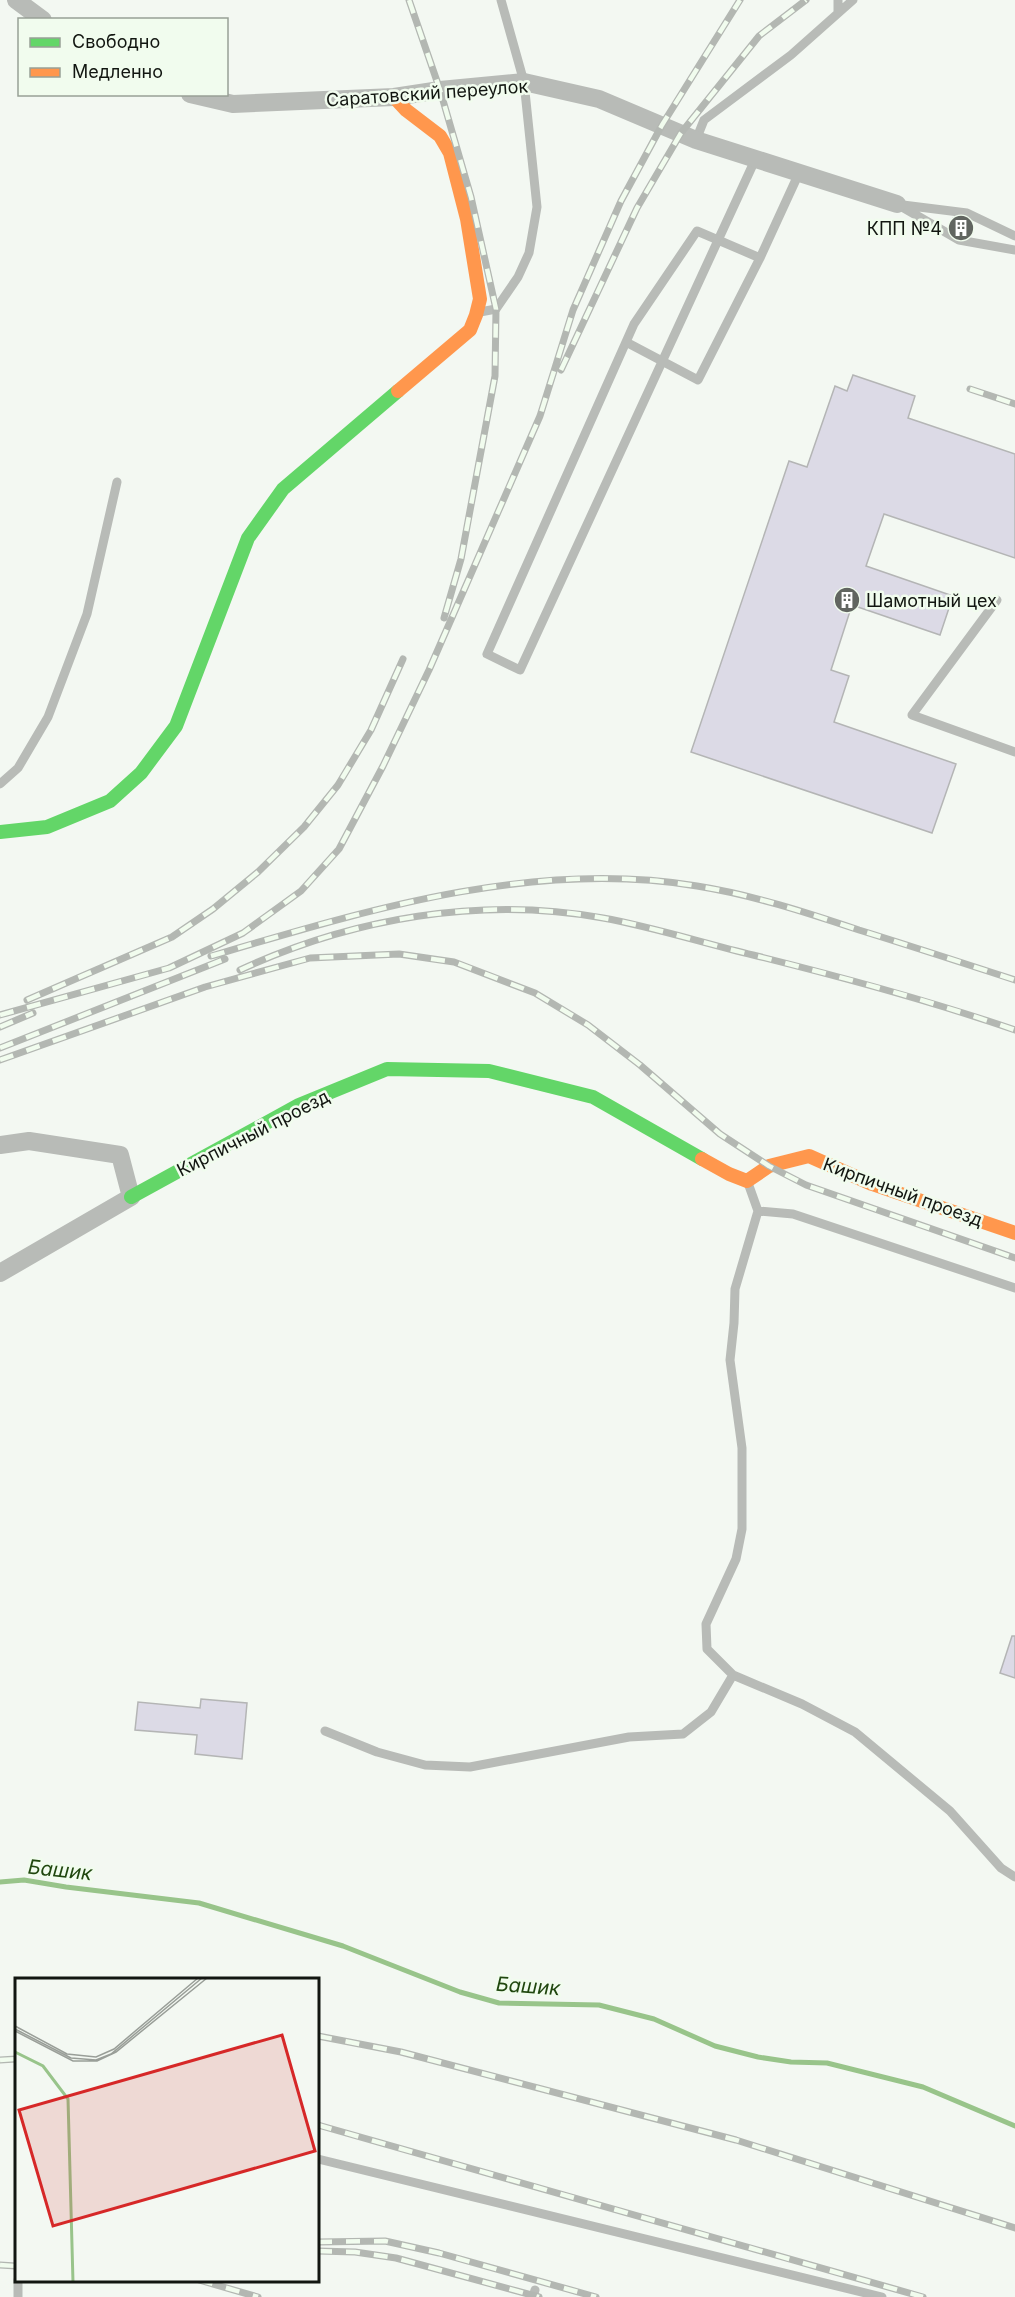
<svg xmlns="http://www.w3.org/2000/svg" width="1015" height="2297" font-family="Inter,sans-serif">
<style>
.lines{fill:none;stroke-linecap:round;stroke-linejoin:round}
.stream{stroke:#98c48a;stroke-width:5}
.building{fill:#dcdae6;stroke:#b4b5b5;stroke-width:1.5}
.lane{stroke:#b8bbb7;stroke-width:9}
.street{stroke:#b8bbb7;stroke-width:18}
.fast{stroke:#63d668;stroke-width:14}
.slow{stroke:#ff974d;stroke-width:14}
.rail-casing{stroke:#b3b7b2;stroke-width:7}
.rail{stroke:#f1fcee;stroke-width:4.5;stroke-dasharray:14;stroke-linecap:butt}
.labels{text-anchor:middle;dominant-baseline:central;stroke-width:5;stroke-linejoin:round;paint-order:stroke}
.street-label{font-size:18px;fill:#121611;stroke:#f1fcee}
.poi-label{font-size:18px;fill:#121611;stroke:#f1fcee;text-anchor:end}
.water-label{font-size:20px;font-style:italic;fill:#20470f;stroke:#f1fcee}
.inset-river{fill:none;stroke:#98c48a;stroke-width:3}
.inset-road{fill:none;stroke:#999e98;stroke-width:1.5}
.view{fill:#d62828;fill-opacity:0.15;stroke:#d62828;stroke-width:3}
.inset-edge{fill:none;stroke:#121611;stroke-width:3}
</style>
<rect width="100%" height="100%" fill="#f3f8f2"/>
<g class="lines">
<!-- stream -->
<path class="stream" d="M0 1882 24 1880 66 1887 199 1903 343 1946 460 1992 499 2003 599 2005 654 2019 715 2046 758 2057 791 2062 827 2063 923 2087 1015 2126"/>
</g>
<!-- building -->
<path class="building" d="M853 375 915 396 908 418 1015 454V558L884 514 866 566 953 596 940 635 852 605 831 670 849 676 834 722 956 764 932 833 691 752 789 461 807 467 835 386 847 391Z
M1012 1636H1015V1678L1000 1673Z
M201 1699 247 1703 242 1759 195 1754 197 1735 135 1730 138 1702 200 1708Z"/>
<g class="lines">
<!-- lane -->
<path class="lane" d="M838 0V12
M696 140 704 120 791 55 853 0
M755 160 520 670 487 654 634 324 697 231 760 258
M897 204 959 240 1015 250
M903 205 967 213 1015 236
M480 312 496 309 518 277 529 253 537 207 524 82 501 0
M626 342 698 380 760 258 799 173
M997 600 912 715 1015 752
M0 784 18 768 48 717 87 614 117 482
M748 1183 758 1211 735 1289 734 1323 730 1360 742 1448V1529L736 1559 706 1624 707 1649 733 1675 802 1704 855 1732 950 1811 1001 1868 1015 1877
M758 1211 793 1214 1015 1288
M325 1731 377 1752 425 1765 470 1767 629 1737 683 1734 711 1712 733 1675
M318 2159 882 2297
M18 2280V2297
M533 2297 535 2290"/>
<!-- street -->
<path class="street" d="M16 0 43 20
M190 94 233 104 394 97 440 90 524 82 599 99 696 140 897 204
M0 1145 29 1141 120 1155 131 1197 0 1273"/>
<!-- fast -->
<path class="fast" d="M0 832 47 827 110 801 141 773 176 726 248 538 283 489 398 391
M131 1197 299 1105 387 1069 489 1071 593 1097 702 1159"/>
<!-- slow -->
<path class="slow" d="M394 97 406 110 440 136 450 153 467 219 480 299 476 315 470 330 398 391
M702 1159 729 1174 747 1181 769 1166 809 1156 872 1184 1015 1233"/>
<!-- rail casing -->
<g class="rail-casing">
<path id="rail" d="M409 0 440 90 471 197 496 309 495 376 461 559 444 618
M561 370 637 208 681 133 759 36 806 0
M970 389 1015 404
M211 956C368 910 531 859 697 886 753 895 805 912 859 930 911 946 963 963 1015 980
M240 970C352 918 481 896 603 918 653 927 703 943 753 955 842 977 928 1000 1015 1030
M27 1000 172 937 213 909 258 872 304 827 338 785 371 730 403 659
M0 1015 169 968 243 933 301 891 339 849 383 766 429 670 540 416 573 310 621 201 662 125 740 0
M0 1027 33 1013
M0 1048 225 959
M0 1060 205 987 310 958 399 954 454 962 535 993 588 1025 640 1065 720 1134 769 1166 806 1185 1015 1258
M318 2036 401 2052 736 2140 1015 2228
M0 2060 16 2059
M318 2125 923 2297
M318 2242 385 2241 439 2253 596 2297
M318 2251 355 2252 396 2258 539 2297
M0 2265 16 2266
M199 2280 258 2297"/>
</g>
<!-- rail -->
<use href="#rail" class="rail"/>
</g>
<!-- icons -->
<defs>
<g id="building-disc" transform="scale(1.35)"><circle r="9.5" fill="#616560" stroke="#f1fcee"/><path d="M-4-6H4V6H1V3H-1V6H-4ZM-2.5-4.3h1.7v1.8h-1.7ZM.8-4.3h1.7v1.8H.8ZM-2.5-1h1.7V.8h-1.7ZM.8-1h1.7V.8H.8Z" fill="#fff"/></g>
</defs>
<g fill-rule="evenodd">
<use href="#building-disc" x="961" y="228"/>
<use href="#building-disc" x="847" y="600"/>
</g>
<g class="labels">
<!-- street labels -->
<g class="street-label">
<text transform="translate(427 93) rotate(-4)">Саратовский переулок</text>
<text transform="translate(253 1133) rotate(-27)">Кирпичный проезд</text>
<text transform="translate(903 1192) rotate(20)">Кирпичный проезд</text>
</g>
<!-- poi labels -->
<g class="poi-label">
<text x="942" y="228">КПП №4</text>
<text x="866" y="600" text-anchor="start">Шамотный цех</text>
</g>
<!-- water labels -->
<g class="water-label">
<text transform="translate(60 1870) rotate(6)">Башик</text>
<text transform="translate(528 1986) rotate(4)">Башик</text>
</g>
</g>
<!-- overview -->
<g transform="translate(15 1978)">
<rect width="304" height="304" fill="#f3f8f2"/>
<path class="inset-river" d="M0 74 28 88 53 121 58 304"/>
<path class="inset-road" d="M0 48 52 76 81 79 99 71 183 0M0 51 56 80 81 82 96 76 187 0M0 53 58 83H82L101 74 192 0"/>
<path class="view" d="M267 57 300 173 38 248 4 132Z"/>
<rect width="304" height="304" class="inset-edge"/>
</g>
<!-- legend -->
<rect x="18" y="18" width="210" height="78" fill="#f1fcee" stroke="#98a096" stroke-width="1.5"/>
<rect x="30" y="38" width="30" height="9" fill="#63d668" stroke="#98a096" stroke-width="1.5"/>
<text x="72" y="48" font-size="18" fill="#121611">Свободно</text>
<rect x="30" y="68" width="30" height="9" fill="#ff974d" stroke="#98a096" stroke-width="1.5"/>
<text x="72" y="78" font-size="18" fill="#121611">Медленно</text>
</svg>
